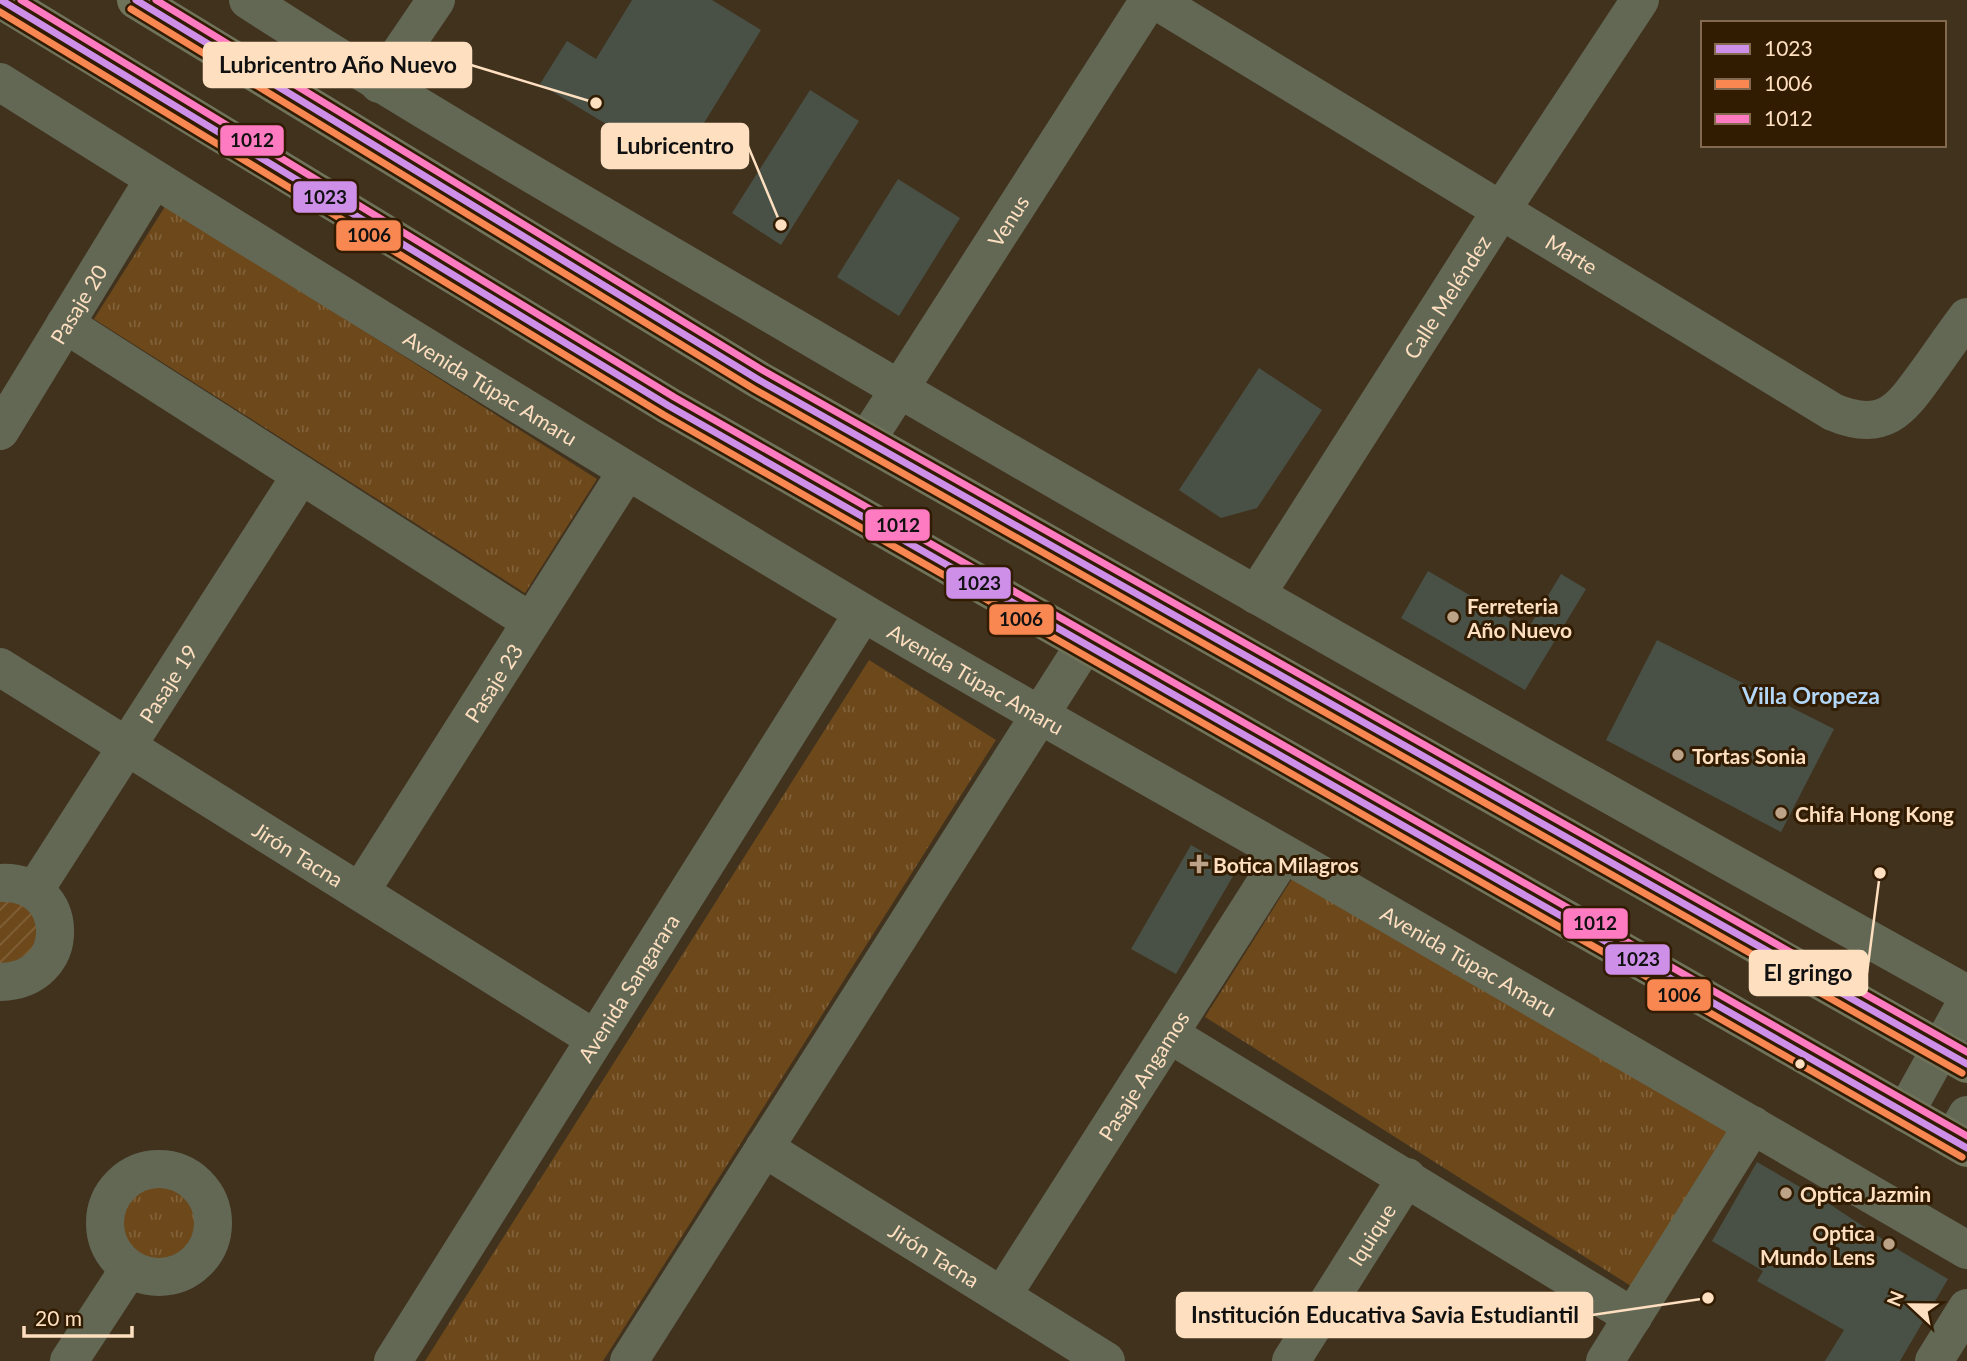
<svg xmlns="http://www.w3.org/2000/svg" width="1967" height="1361" font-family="Lato,sans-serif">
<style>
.park{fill:url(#park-tufts)}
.garden{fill:url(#garden-furrows)}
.building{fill:#495146}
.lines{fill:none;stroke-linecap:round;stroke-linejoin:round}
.minor{stroke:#636855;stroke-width:38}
.highway{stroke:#6f735a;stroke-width:38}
.bus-1-casing{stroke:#311b01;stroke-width:12}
.bus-2-casing{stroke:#311b01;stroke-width:12}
.bus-3-casing{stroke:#311b01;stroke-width:12}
.bus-1{stroke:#ce8fe9;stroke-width:7}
.bus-2{stroke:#f88751;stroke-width:7}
.bus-3{stroke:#fe7ac1;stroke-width:7}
.poi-dot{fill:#bca287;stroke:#311b01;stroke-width:2.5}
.bus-dot{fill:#fedfc0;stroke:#311b01;stroke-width:2.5}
.labels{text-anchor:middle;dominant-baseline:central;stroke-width:6;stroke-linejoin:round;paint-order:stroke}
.street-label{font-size:21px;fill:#fedfc0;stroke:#311b01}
.poi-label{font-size:21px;font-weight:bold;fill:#fedfc0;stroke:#311b01;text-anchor:start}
.neighbourhood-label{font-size:23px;font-weight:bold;fill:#b3d7f8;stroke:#311b01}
.leader{fill:none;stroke:#fedfc0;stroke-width:2.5}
.callout-dot{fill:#fedfc0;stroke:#311b01;stroke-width:2.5}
.callout{fill:#fedfc0;stroke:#fedfc0;stroke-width:2.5}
.callout-label{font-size:23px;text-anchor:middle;font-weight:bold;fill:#111}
.line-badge{stroke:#311b01;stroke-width:2.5}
.pale-badge-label{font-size:19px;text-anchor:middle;font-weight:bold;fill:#111}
</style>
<defs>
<pattern id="park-tufts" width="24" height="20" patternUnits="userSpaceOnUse" patternTransform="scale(1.75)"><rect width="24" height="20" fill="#6c481b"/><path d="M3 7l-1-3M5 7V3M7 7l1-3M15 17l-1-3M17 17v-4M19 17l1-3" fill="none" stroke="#82623a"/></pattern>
<pattern id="garden-furrows" width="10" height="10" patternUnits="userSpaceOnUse" patternTransform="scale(1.75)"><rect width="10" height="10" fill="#6c481b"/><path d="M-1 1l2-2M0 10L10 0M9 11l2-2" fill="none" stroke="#82623a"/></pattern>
</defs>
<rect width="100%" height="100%" fill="#41321e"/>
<!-- park -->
<path class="park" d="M166 205 597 479 525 593 94 319Z
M869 660 996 740 603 1361H425Z
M1297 871 1738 1123 1631 1286 1205 1017Z
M118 1222a40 40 0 1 1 80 0a40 40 0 1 1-80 0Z"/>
<!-- garden -->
<path class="garden" d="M0 893 35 907 42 944 0 972Z"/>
<!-- building -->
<path class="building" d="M632 0H712L761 30 677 167 540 84 567 41 596 59Z
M810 90 859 121 781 245 732 213Z
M898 179 960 218 899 316 837 277Z
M1259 368 1322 410 1257 508 1221 518 1179 490Z
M1428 571 1528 629 1561 574 1586 589 1525 690 1401 618Z
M1657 640 1834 729 1781 832 1606 740Z
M1191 845 1236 871 1176 974 1131 949Z
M1757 1162 1831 1205 1902 1252 1948 1279 1900 1361H1825L1844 1330 1757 1281 1763 1271 1712 1241Z"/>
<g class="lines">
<!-- minor -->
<g class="minor">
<path d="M248 0C427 115 612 221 795 328 1183 556 1574 776 1967 994"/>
<path id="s1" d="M1155 0 1833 412C1885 434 1901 409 1929 370 1942 352 1954 334 1967 317"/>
<path id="s2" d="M0 82C285 261 572 439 862 612 1010 700 1161 783 1311 869 1530 995 1748 1123 1967 1250"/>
<path d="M379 84 436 0"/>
<path d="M65 324 531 622"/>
<path id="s3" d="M0 431 154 179"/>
<path id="s4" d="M866 441 1149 0"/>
<path id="s5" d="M1256 595 1502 209 1640 0"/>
<path id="s6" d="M0 667 595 1039"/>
<path d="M0 883C72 879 75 981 0 982"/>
<path id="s7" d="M34 891 301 475"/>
<path id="s8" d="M360 892 627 471"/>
<path d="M1169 1034 1633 1317"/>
<path d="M1905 1113 1967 1001"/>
<path d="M1953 1140 1967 1115"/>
<path id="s9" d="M764 1148 1106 1361"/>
<circle cx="159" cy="1223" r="54"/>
<path id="s10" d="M1002 1296 1284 854"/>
<path d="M69 1361 129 1269"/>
<path id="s11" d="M393 1361 863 613"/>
<path d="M629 1361 1085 644"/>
<path id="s12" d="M1291 1361 1407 1177"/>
<path d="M1605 1361 1753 1125"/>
<path d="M1934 1361 1967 1308"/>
</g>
<!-- highway -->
<path class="highway" d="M1 0 669 406 1967 1148
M136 0 759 380 1967 1064"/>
<!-- bus-1 casing -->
<g class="bus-1-casing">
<path id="bus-1" d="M1 0 669 406 1967 1148
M136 0 759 380 1967 1064"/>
</g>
<!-- bus-2 casing -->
<g class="bus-2-casing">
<path id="bus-2" d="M131 9 754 389 1962 1073
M0 12 664 415 1962 1157"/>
</g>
<!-- bus-3 casing -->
<g class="bus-3-casing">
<path id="bus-3" d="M21 0 674 397 1967 1136
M156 0 764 371 1967 1052"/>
</g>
<!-- bus-1 -->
<use href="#bus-1" class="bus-1"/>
<!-- bus-2 -->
<use href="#bus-2" class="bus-2"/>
<!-- bus-3 -->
<use href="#bus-3" class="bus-3"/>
</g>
<!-- markers -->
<g class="poi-dot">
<circle cx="1453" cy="617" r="7"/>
<circle cx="1678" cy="755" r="7"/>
<circle cx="1781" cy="813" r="7"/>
<path d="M1195.5 853.5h7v7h7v7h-7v7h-7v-7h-7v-7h7z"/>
<circle cx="1786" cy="1193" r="7"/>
<circle cx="1889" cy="1244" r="7"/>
</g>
<circle class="bus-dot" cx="1800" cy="1064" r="6"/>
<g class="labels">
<!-- street labels -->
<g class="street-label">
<text stroke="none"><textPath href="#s4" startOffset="262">Venus</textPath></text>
<text stroke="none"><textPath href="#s1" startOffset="488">Marte</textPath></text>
<text stroke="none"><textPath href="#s5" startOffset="354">Calle Meléndez</textPath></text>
<text stroke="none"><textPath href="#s3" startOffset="149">Pasaje 20</textPath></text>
<text stroke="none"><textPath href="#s2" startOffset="578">Avenida Túpac Amaru</textPath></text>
<text stroke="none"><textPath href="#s2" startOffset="1144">Avenida Túpac Amaru</textPath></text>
<text stroke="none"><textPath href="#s8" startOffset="248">Pasaje 23</textPath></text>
<text stroke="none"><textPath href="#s7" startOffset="247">Pasaje 19</textPath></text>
<text stroke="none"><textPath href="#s6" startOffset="352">Jirón Tacna</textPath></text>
<text stroke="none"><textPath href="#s2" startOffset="1712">Avenida Túpac Amaru</textPath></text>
<text stroke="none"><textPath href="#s11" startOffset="441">Avenida Sangarara</textPath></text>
<text stroke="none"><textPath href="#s10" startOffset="262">Pasaje Angamos</textPath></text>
<text stroke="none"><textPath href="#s12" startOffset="150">Iquique</textPath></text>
<text stroke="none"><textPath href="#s9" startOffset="201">Jirón Tacna</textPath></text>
</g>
<!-- poi labels -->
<g class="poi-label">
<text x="1467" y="605">Ferreteria<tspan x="1467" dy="24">Año Nuevo</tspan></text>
<text x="1692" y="755">Tortas Sonia</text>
<text x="1795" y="813">Chifa Hong Kong</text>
<text x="1213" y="864">Botica Milagros</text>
<text x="1800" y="1193">Optica Jazmin</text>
<text x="1875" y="1232" text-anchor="end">Optica<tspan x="1875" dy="24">Mundo Lens</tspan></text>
</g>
<!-- neighbourhood labels -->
<g class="neighbourhood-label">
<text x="1811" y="695">Villa Oropeza</text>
</g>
</g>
<!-- callouts -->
<path class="leader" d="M596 103L471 65M781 225L748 146M1880 873L1867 973M1708 1298L1592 1315"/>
<g class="callout-dot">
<circle cx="596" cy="103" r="7"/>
<circle cx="781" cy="225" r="7"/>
<circle cx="1880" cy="873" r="7"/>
<circle cx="1708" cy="1298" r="7"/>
</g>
<g class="callout">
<rect x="204" y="43" width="267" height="44" rx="7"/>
<rect x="602" y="124" width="146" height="44" rx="7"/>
<rect x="1750" y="951" width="117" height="44" rx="7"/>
<rect x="1177" y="1293" width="415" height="44" rx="7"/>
</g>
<g class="callout-label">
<text x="338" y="73">Lubricentro Año Nuevo</text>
<text x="675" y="154">Lubricentro</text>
<text x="1808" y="981">El gringo</text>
<text x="1385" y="1323">Institución Educativa Savia Estudiantil</text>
</g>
<g class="line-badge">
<rect x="219" y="124" width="66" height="33" rx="7" fill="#fe7ac1"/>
<rect x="292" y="180" width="66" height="34" rx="7" fill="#ce8fe9"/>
<rect x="335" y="219" width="67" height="33" rx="7" fill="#f88751"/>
<rect x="864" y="508" width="67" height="34" rx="7" fill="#fe7ac1"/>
<rect x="945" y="566" width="67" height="34" rx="7" fill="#ce8fe9"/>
<rect x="988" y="603" width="67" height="33" rx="7" fill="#f88751"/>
<rect x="1562" y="907" width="67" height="33" rx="7" fill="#fe7ac1"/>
<rect x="1604" y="943" width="67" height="33" rx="7" fill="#ce8fe9"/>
<rect x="1646" y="978" width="66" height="34" rx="7" fill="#f88751"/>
</g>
<g class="pale-badge-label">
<text x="252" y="147">1012</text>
<text x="325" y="204">1023</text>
<text x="369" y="242">1006</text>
<text x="898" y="532">1012</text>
<text x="979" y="590">1023</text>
<text x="1021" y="626">1006</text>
<text x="1595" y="930">1012</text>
<text x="1638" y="966">1023</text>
<text x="1679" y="1002">1006</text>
</g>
<!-- legend -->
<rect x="1701" y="21" width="245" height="126" fill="#311b01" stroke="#83694d" stroke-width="2"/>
<rect x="1715" y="44" width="35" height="10" fill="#ce8fe9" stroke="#83694d" stroke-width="2"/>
<text x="1764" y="56" font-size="21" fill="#fedfc0">1023</text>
<rect x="1715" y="79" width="35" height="10" fill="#f88751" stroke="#83694d" stroke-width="2"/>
<text x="1764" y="91" font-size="21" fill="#fedfc0">1006</text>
<rect x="1715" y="114" width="35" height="10" fill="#fe7ac1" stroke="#83694d" stroke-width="2"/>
<text x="1764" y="126" font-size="21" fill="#fedfc0">1012</text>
<!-- north arrow -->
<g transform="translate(1911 1305) rotate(292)" stroke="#311b01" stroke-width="5" paint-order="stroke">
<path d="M0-5L12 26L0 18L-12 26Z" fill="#fedfc0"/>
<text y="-10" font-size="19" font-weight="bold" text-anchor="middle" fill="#fedfc0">N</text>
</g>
<!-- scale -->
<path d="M24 1326v10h108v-10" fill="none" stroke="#fedfc0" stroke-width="3.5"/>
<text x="35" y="1326" font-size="21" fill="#fedfc0" stroke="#311b01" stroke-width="5" paint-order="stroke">20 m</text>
</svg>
